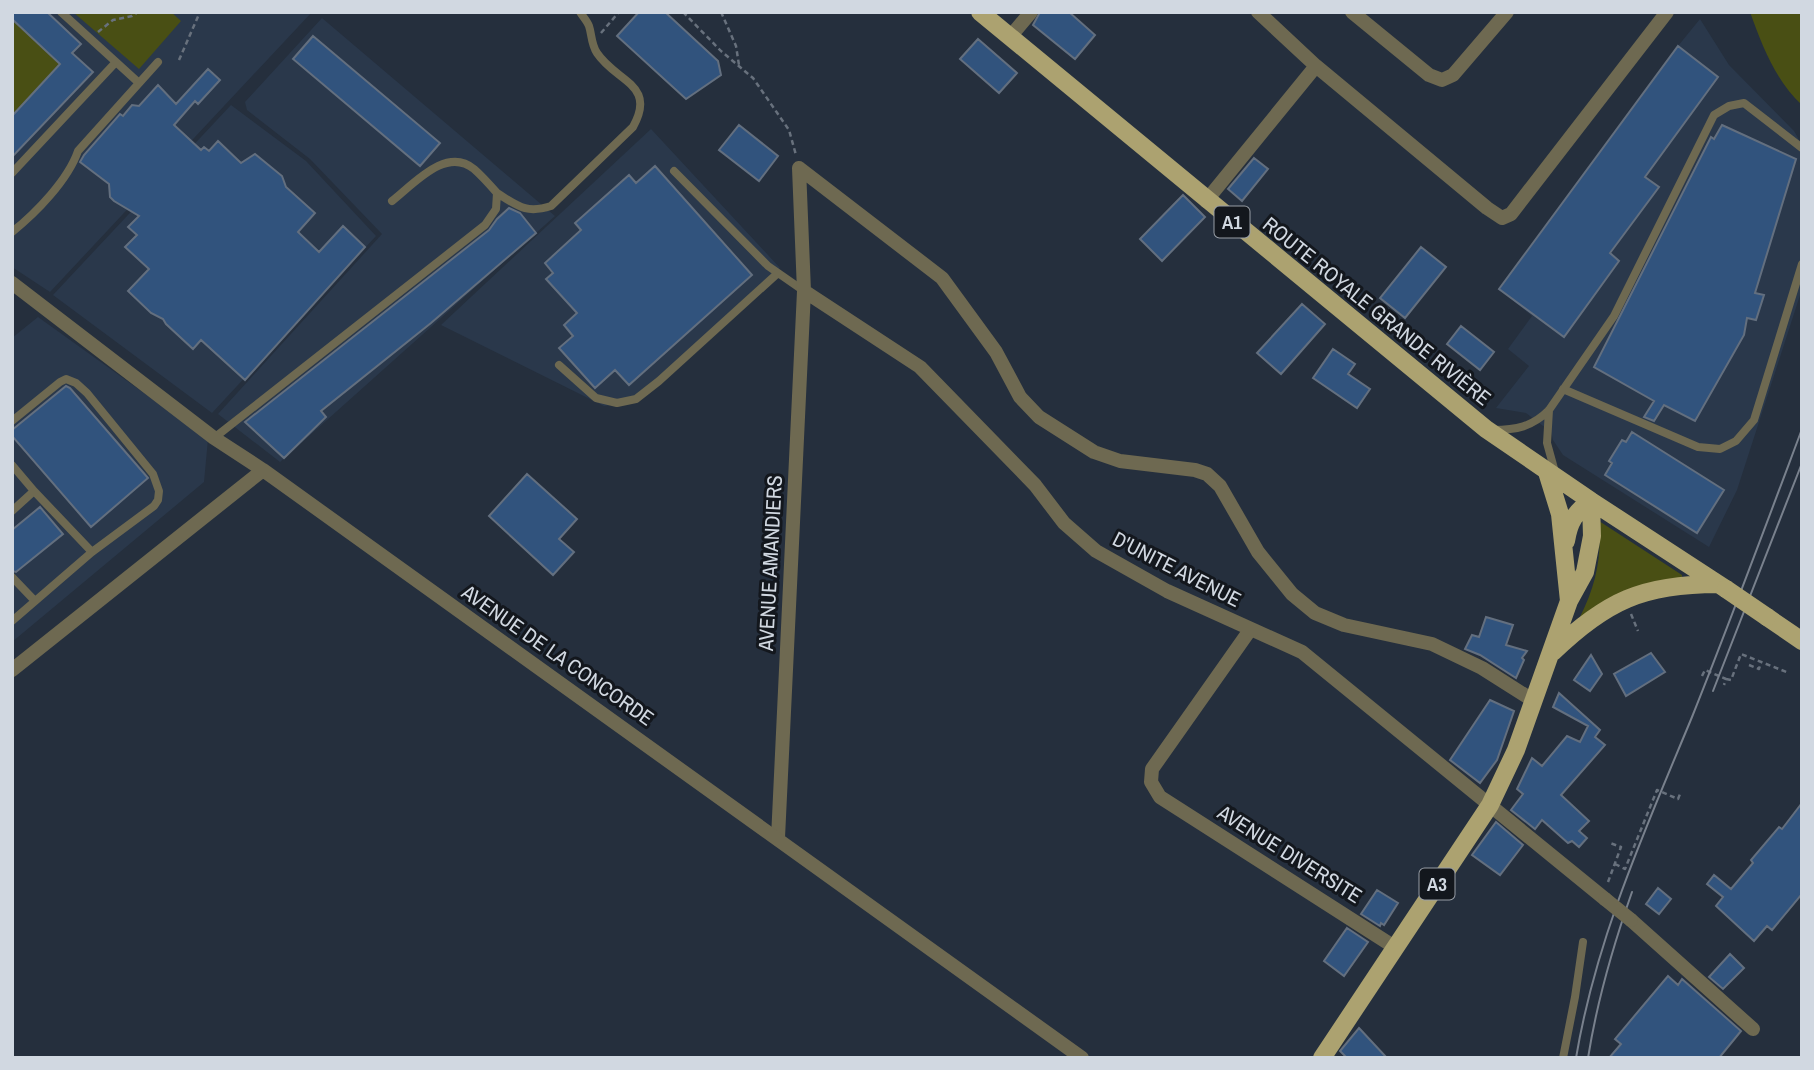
<svg xmlns="http://www.w3.org/2000/svg" width="1814" height="1070" font-family="'Archivo Narrow',sans-serif">
<style>
.built{fill:#2a384b}
.green{fill:#494f14}
.building{fill:#31537d;stroke:#636f7f;stroke-width:2}
.lines{fill:none;stroke-linecap:round;stroke-linejoin:round}
.path{stroke:#68717d;stroke-width:2.5;stroke-dasharray:5 3.5;stroke-linecap:butt}
.service{stroke:#6e6951;stroke-width:8}
.minor{stroke:#6e6951;stroke-width:14}
.tertiary{stroke:#6e6951;stroke-width:14}
.primary{stroke:#aca270;stroke-width:18}
.tram{stroke:#79818d;stroke-width:2}
.minor-bridge{stroke:#6e6951;stroke-width:14}
.primary-bridge{stroke:#aca270;stroke-width:18}
.labels{text-anchor:middle;dominant-baseline:central;stroke-width:6;stroke-linejoin:round;paint-order:stroke}
.shield{fill:#13171d;stroke:#989ea6;stroke-width:2}
.shield-label{font-size:19px;font-weight:bold;fill:#d1d8e1}
.street-label{font-size:21px;fill:#d1d8e1;stroke:#13171d}
</style>
<rect width="100%" height="100%" fill="#252f3d"/>
<!-- built -->
<path class="built" d="M12 12H312L50 292 12 267Z
M322 18 555 216 280 462 218 414 382 234 310 159 247 110 245 102Z
M1700 19 1729 65 1794 131 1802 145V289L1737 490 1709 547 1563 455 1553 440 1551 432 1526 413 1496 408 1529 366 1508 349 1532 316 1499 289 1678 46Z
M231 105 306 161 376 236 212 413 53 295Z
M651 129 780 268 638 401 604 406 441 325Z
M38 317 208 439 204 482 12 642V338Z"/>
<!-- green -->
<path class="green" d="M73 12H171L181 21 139 69Z
M1750 12H1802V105C1775 80 1762 45 1750 12Z
M15 22 60 64 12 116V25Z
M1599 521 1682 575V579L1580 617C1596 585 1602 557 1599 521Z"/>
<!-- building -->
<path class="building" d="M12 12H47L81 44 72 53 93 72 12 157V116L60 64 12 19Z
M639 12H665L718 61 721 75 686 99 617 36Z
M1040 12H1069L1095 35 1075 59 1033 25Z
M313 36 440 143 420 166 293 59Z
M978 39 1017 73 999 93 960 59Z
M1678 46 1718 77 1645 177 1659 187 1610 253 1619 261 1564 337 1499 289Z
M208 69 220 80 198 104 195 101 174 125 201 150 204 147 209 151 218 141 241 163 255 154 282 176 286 187 315 213 298 232 319 252 343 226 365 247 245 380 201 340 193 349 166 324 163 319 151 313 128 291 149 269 125 247 137 235 128 227 139 216 114 201 110 197 109 184 80 162 84 155 120 114 123 116 132 105 139 106 158 85 176 104Z
M739 125 778 156 759 181 719 150Z
M1722 125 1796 159 1755 293 1764 295 1756 320 1747 318 1744 335 1695 421 1664 405 1654 421 1644 417 1654 401 1594 367 1711 137 1714 139Z
M1254 158 1268 169 1242 201 1228 189Z
M655 166 752 275 629 385 615 370 595 388 559 348 573 336 564 325 577 313 546 279 553 273 545 263 581 230 575 223 629 175 636 183Z
M1183 195 1205 217 1162 261 1140 239Z
M509 208 520 213 536 233 431 323 321 411 326 417 284 458 245 422 489 230 497 219Z
M1421 247 1446 267 1405 318 1380 298Z
M1302 304 1325 324 1281 374 1257 353Z
M1461 326 1494 352 1480 370 1447 344Z
M1333 349 1355 364 1348 374 1370 389 1357 408 1313 378Z
M66 386 70 388 148 478 91 527 12 436V430Z
M1632 432 1724 490 1697 533 1605 475 1612 463 1609 461 1622 440 1626 442Z
M527 474 577 519 559 539 574 552 553 575 489 516Z
M40 507 63 534 16 572 12 571V530Z
M1486 617 1513 625 1506 645 1527 651 1522 658 1524 660 1516 678 1480 655 1465 649 1472 635 1479 637Z
M1651 653 1665 672 1626 696 1614 674Z
M1591 655 1602 674 1590 691 1574 680Z
M1559 693 1600 730 1595 737 1605 745 1561 795 1589 821 1579 831 1587 838 1579 847 1572 841 1568 843 1542 820 1535 829 1511 810 1523 794 1517 789 1532 758 1542 766 1567 736 1580 742 1588 726 1553 707Z
M1490 700 1514 711 1497 760 1480 783 1450 760Z
M1802 803V894L1772 930 1767 926 1754 941 1716 906 1723 897 1707 884 1714 875 1731 889 1753 863 1751 860 1779 827 1782 829Z
M1496 822 1523 845 1500 875 1472 855Z
M1658 888 1671 899 1659 914 1646 904Z
M1377 890 1398 903 1384 925 1381 923 1380 926 1361 914Z
M1347 928 1368 942 1344 976 1324 961Z
M1730 954 1744 968 1723 989 1709 977Z
M1668 976 1678 985 1682 979 1741 1031 1719 1058H1609L1621 1044 1615 1039Z
M1359 1028 1387 1058H1347L1340 1051Z"/>
<g class="lines">
<!-- path -->
<path class="path" d="M683 12 721 51 753 78 789 130 796 155
M721 12 736 46 739 65
M98 32 113 20 132 16 138 12
M601 33 619 12
M179 60 200 12
M1631 614 1638 631
M1749 665 1759 669 1761 662
M1702 676 1705 670 1726 679 1724 685
M1726 679 1731 680 1741 654 1789 673
M1615 864 1625 869 1657 790 1678 799 1680 794
M1608 882 1621 847 1610 843"/>
<!-- service -->
<path class="service" d="M116 62 139 83
M674 171 768 266 804 291
M12 173 116 62 61 12
M497 193C518 206 526 214 551 206L633 127C657 84 616 82 597 53 591 44 592 35 589 26 587 21 583 17 580 12
M12 232C36 213 68 180 78 151L158 62
M559 365 596 398 617 403 636 399 659 381 778 273
M1563 389 1698 447 1720 449 1736 441 1754 420 1802 264
M1549 410 1547 443 1555 472
M12 421 60 382 66 379 76 383 87 393 153 474 159 491 158 500 154 506 92 552 12 621
M1493 430C1516 430 1532 427 1549 410L1614 316 1714 115 1729 106 1744 103 1802 148
M214 438 485 225 496 209 497 193C490 185 482 176 474 169 446 146 414 184 392 201
M12 465 34 491 12 511
M34 491 92 552
M12 577 35 601
M1563 1058 1575 997 1583 942"/>
<!-- minor -->
<path class="minor" d="M1258 12 1316 66 1487 208 1502 218 1511 214 1667 12
M1352 12 1429 75 1442 80 1453 75 1507 12
M1010 37 1031 12
M799 168 942 278 996 352 1020 397 1039 417 1094 452 1120 461 1195 470 1207 474 1220 486 1258 552 1292 594 1315 613 1344 625 1432 644 1482 668 1534 701
M1206 201 1316 66
M804 291 920 367 1035 485 1064 523 1096 551 1167 591 1302 652 1605 899
M1250 630 1152 769 1151 782 1160 797 1396 948
M778 838 804 291 799 168
M1631 920 1753 1029"/>
<!-- tertiary -->
<path class="tertiary" d="M12 283 214 438 263 470 1082 1058
M12 670 263 470"/>
<!-- primary -->
<path class="primary" d="M980 12 1486 429 1591 501 1726 589
M1547 472 1560 514 1569 601
M1566 541C1569 522 1575 512 1591 501
M1767 617 1802 641
M1553 652C1606 601 1643 584 1718 584
M1322 1058 1490 805 1516 750 1569 601 1585 572 1592 536 1591 501"/>
<!-- tram -->
<path class="tram" d="M1713 691 1802 463
M1576 1058C1596 938 1646 828 1692 717 1730 622 1766 525 1802 429
M1588 1058C1597 1001 1613 946 1632 892"/>
<!-- minor-bridge -->
<path class="minor-bridge" d="M1605 899 1631 920"/>
<!-- primary-bridge -->
<path class="primary-bridge" d="M1726 589 1767 617"/>
</g>
<g class="labels">
<!-- shield labels -->
<g class="shield">
<rect x="1214.5" y="206.5" width="35" height="31" rx="5"/>
<rect x="1419.5" y="868.5" width="35" height="31" rx="5"/>
</g>
<g class="shield-label">
<text x="1232" y="222">A1</text>
<text x="1437" y="884">A3</text>
</g>
<!-- street labels -->
<g class="street-label">
<text transform="translate(1377 311) rotate(39)">ROUTE ROYALE GRANDE RIVIÈRE</text>
<text transform="translate(770 563) rotate(-87)">AVENUE AMANDIERS</text>
<text transform="translate(1177 569) rotate(27)">D'UNITE AVENUE</text>
<text transform="translate(558 655) rotate(35)">AVENUE DE LA CONCORDE</text>
<text transform="translate(1290 854) rotate(32)">AVENUE DIVERSITE</text>
</g>
</g>
<!-- border -->
<rect width="1814" height="1070" fill="none" stroke="#d1d8e1" stroke-width="28"/>
</svg>
